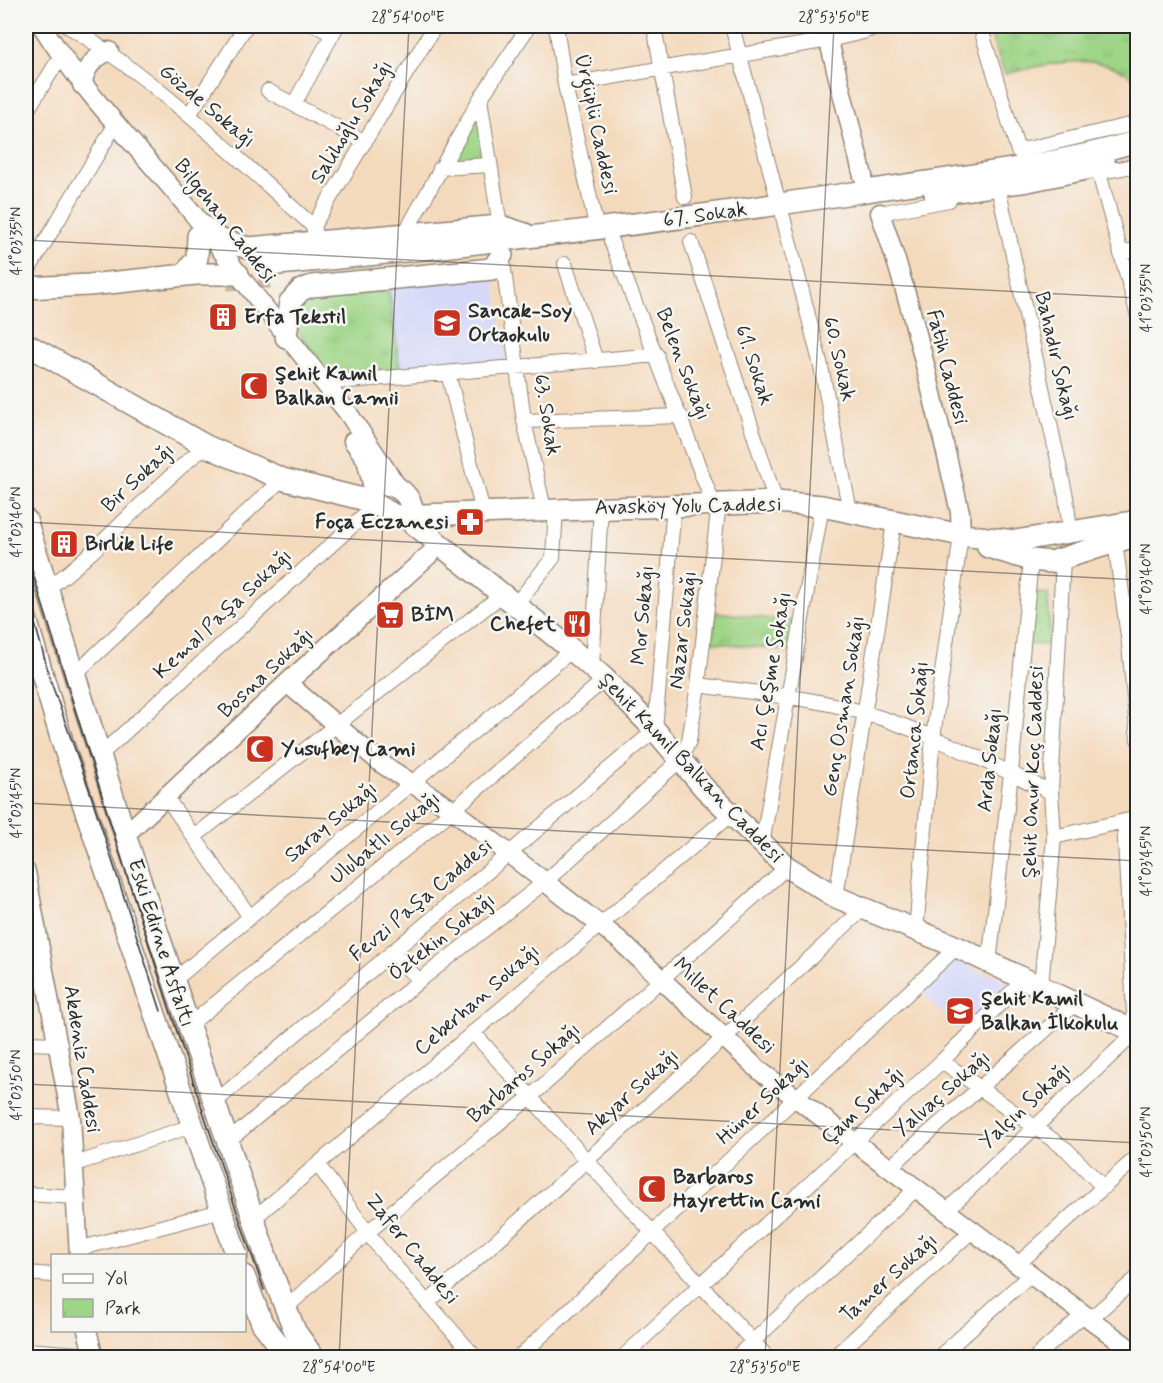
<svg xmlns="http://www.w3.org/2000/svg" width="1163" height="1383" font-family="Mynerve,sans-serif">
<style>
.built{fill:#d6d8f9}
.park{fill:url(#park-tufts);stroke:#648058;stroke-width:1.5}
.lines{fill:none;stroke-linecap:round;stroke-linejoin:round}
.primary-tunnel{stroke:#ccb7a0;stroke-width:21;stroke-dasharray:21 10;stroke-linecap:butt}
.street-casing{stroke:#908274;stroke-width:16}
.secondary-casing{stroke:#908274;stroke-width:21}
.primary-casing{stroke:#908274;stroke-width:24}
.street{stroke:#fff;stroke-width:14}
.secondary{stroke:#fff;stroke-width:18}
.primary{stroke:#fff;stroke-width:21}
.tram{stroke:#2b2b2b;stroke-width:1.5}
.ticks{fill:none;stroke:#2b2b2b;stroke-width:1.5;stroke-opacity:0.45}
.labels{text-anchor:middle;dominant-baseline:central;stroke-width:5;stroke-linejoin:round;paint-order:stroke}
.street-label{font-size:21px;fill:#2b2b2b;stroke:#f6f6f2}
.poi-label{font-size:21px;font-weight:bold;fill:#2b2b2b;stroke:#f6f6f2;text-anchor:start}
.neatline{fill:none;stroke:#2b2b2b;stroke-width:2}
.ticks-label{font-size:15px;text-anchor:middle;fill:#2b2b2b}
</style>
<defs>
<pattern id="park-tufts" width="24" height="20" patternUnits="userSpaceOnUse" patternTransform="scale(1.5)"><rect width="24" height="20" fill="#9ed586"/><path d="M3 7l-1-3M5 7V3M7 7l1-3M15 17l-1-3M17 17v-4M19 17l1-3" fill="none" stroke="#88b774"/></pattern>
</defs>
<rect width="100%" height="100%" fill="#f6f6f2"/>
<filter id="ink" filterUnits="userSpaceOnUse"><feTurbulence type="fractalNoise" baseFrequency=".0167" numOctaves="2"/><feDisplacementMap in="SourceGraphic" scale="12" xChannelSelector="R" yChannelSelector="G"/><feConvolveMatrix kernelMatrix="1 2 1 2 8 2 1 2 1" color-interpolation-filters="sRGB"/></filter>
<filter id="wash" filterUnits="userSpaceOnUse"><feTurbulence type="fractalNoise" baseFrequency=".008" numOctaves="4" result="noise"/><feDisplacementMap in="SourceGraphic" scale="24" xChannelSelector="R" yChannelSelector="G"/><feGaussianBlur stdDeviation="1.35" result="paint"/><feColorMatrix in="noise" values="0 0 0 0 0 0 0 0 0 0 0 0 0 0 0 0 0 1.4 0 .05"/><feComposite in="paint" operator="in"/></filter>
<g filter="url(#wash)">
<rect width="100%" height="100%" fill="#f4dabd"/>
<!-- built -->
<path class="built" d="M494 275 506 361 400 370 388 285Z
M955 959 986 975 994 974 1010 985 959 1030 922 992Z"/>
<!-- park -->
<path class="park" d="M987 26H1137V80C1098 49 1050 64 1005 74Z
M478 112 484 161 447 164Z
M388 285 400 370 328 375 296 328 294 306 304 295Z
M1030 592 1048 594 1050 645 1027 644Z
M716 612 795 622 791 651 712 642Z"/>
</g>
<g filter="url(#ink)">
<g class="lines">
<!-- primary-tunnel -->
<path class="primary-tunnel" d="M227 280 270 278"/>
<!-- street casing -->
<g class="street-casing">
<path id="street" d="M68 26C158 81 235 156 313 226
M317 26 332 34
M556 26 565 85 597 230
M654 26 685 197
M732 26 779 204
M980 26 1018 151 1138 123
M565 85 829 40 863 32 879 26
M268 91 365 142
M480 99 500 226
M294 104 337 26
M26 112 61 56
M189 115 246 26
M440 168 489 165
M1097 173 1138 165
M1099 173 1138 316
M999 191 1066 497 1070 531
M880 213 949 200
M783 217 820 362 850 511
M405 233 480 99 529 26
M315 235 313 226 435 26
M611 241 713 503
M691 242 776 502
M1121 254 1138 248
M502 255 524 421 544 509
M565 264 596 361
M26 274 115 125
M448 373 483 512
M325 383 657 355
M524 421 681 416
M1115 542 1129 644 1138 739
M47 589C105 547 149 490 206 446
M516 604 553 558 556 509
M592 667 601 507
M74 675 282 479
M698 685C754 693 811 697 865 713 929 732 990 764 1051 792
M100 755 375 505
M166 797 250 917
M194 837 503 594
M1054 837 1138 818
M762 844 822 506
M836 897 894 522
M916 931 933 738 961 535
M392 951 419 981
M989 963 1011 773 1031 560
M173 981 572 650
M1041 987 1054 837 1051 792 1063 559
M188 1026 453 810 605 679
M473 1032 587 1161 768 1358
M26 1043 60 1044
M942 1061 1067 1150 1103 1187
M214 1103 655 730 674 505
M26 1117 71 1118
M227 1142 419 981 546 881 680 760 689 741 698 685 719 503
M75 1164 192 1126
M318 1165 380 1249 476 1358
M889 1168 1076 1003
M26 1194 76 1197
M946 1211 1135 1033 1124 821
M253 1219 730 815
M78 1249 221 1211
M1018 1264 1138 1156
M26 1273 52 1275
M427 1303 724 1038 863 909
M286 1308 369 1231 529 1098 787 867
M1091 1318 1138 1277
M26 1350 94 1355
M518 1358 957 947
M622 1358 942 1061 1024 980
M735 1358 916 1189
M833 1358 973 1230
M938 1358 1031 1274
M1035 1358 1085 1313"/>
</g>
<!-- secondary casing -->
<g class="secondary-casing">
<path id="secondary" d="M42 26C98 116 179 185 238 274L348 413 398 488
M825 26 863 176
M82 85C86 67 92 59 109 51
M880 213C915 310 936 412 960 512L961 535
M353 441 366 459 373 488
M287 683 382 764 453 810 618 939 760 1071 1138 1355
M125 835 287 683 440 545
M26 872 71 1118 79 1256
M87 1330 94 1358"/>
</g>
<!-- primary casing -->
<g class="primary-casing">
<path id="primary" d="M935 194 1028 181 1105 165
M204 227 219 239 248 248 500 226 525 234
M269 265C464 246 659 223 853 193 947 178 1045 168 1138 141
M185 274 197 258 198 236
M26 288 89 285 196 274H238
M286 337 290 302 301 290 312 286 492 269 502 255
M26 344 206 446 282 479 370 501 396 516 776 502 822 506 961 535 1015 541 1138 521
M370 501 373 488C391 478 408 491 413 510L411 514
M404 516 572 650 605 679 655 730 705 789 787 867 836 897 957 947 1138 1033
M26 520 125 835 271 1271 295 1331 314 1358
M988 547 1031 560 1051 562 1138 535
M26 619 62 741 237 1256
M244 1276 262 1323 289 1358"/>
</g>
<!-- street -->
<use href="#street" class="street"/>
<!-- secondary -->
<use href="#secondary" class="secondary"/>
<!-- primary -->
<use href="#primary" class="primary"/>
<!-- tram -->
<path class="tram" d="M26 551C103 798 178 1046 264 1290
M26 591 51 682 89 789 161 1011"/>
</g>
</g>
<!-- ticks -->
<path class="ticks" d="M26 240 1138 298M26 522 1138 580M26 803 1138 861M26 1084 1138 1143M339 1358 409 26M765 1358 834 26"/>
<!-- icons -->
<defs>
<g id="building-square" transform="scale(1.5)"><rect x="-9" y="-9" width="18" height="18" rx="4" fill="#c8321e" stroke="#f6f6f2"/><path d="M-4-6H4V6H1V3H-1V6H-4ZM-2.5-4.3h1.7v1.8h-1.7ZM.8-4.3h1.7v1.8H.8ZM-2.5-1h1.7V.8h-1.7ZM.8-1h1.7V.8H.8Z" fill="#fff"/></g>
<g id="school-square" transform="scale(1.5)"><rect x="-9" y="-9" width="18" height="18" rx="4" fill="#c8321e" stroke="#f6f6f2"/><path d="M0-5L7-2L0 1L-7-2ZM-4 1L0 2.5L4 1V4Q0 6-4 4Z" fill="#fff"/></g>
<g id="mosque-square" transform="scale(1.5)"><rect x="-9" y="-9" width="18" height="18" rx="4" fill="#c8321e" stroke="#f6f6f2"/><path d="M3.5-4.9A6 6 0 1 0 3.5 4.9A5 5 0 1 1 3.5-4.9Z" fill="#fff"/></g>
<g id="pharmacy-square" transform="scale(1.5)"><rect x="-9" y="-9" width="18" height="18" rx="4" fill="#c8321e" stroke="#f6f6f2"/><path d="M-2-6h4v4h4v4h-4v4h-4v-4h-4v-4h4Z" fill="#fff"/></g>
<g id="supermarket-square" transform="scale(1.5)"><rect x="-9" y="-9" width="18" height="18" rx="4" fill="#c8321e" stroke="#f6f6f2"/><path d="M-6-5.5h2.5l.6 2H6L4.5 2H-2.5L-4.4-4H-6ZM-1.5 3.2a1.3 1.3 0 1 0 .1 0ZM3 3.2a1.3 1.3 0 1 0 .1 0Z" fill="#fff"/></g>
<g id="restaurant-square" transform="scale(1.5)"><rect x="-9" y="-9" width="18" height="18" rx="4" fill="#c8321e" stroke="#f6f6f2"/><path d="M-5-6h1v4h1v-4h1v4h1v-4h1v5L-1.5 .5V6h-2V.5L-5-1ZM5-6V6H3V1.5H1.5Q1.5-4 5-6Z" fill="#fff"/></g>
</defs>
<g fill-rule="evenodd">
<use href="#building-square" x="223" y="317"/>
<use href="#school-square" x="447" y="323"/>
<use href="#mosque-square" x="254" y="386"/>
<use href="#pharmacy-square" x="470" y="522"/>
<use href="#building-square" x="64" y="544"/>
<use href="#supermarket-square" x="390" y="615"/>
<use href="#restaurant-square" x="577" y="624"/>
<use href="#mosque-square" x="260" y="749"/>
<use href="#school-square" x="960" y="1011"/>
<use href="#mosque-square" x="652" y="1189"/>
</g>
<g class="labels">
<!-- street labels -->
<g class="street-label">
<text transform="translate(207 106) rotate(40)">Gözde Sokağı</text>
<text transform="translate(352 122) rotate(-59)">Salihoğlu Sokağı</text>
<text transform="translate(596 124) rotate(78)">Ürgüplü Caddesi</text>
<text transform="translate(705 215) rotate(-8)">67. Sokak</text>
<text transform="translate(225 221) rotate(52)">Bilgehan Caddesi</text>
<text transform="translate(1056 356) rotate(77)">Bahadır Sokağı</text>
<text transform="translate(839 359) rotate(77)">60. Sokak</text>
<text transform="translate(683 364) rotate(69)">Belen Sokağı</text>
<text transform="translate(754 365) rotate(72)">61. Sokak</text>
<text transform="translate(947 367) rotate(76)">Fatih Caddesi</text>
<text transform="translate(547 415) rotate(81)">63. Sokak</text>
<text transform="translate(138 478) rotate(-43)">Bir Sokağı</text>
<text transform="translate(688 506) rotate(-1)">Avasköy Yolu Caddesi</text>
<text transform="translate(223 614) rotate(-43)">Kemal Paşa Sokağı</text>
<text transform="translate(643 615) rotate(-85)">Mor Sokağı</text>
<text transform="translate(683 630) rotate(-83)">Nazar Sokağı</text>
<text transform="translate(771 671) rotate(-80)">Acı Çeşme Sokağı</text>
<text transform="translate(266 673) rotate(-43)">Bosna Sokağı</text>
<text transform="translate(844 706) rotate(-81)">Genç Osman Sokağı</text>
<text transform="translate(915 730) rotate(-84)">Ortanca Sokağı</text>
<text transform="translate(990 760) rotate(-84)">Arda Sokağı</text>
<text transform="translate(691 768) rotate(46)">Şehit Kamil Balkan Caddesi</text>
<text transform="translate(1033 772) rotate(-88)">Şehit Onur Koç Caddesi</text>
<text transform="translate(331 822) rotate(-40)">Saray Sokağı</text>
<text transform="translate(385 838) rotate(-39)">Ulubatlı Sokağı</text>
<text transform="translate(421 900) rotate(-40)">Fevzi Paşa Caddesi</text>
<text transform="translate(442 937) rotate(-38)">Öztekin Sokağı</text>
<text transform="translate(161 943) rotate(72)">Eski Edirne Asfaltı</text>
<text transform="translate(477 1000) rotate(-41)">Ceberhan Sokağı</text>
<text transform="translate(724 1006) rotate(43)">Millet Caddesi</text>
<text transform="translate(82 1059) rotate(81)">Akdeniz Caddesi</text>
<text transform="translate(524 1073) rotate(-41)">Barbaros Sokağı</text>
<text transform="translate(632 1092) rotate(-42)">Akyar Sokağı</text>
<text transform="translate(942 1094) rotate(-41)">Yalvaç Sokağı</text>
<text transform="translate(763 1101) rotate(-43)">Hüner Sokağı</text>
<text transform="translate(863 1106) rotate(-43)">Çam Sokağı</text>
<text transform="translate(1025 1106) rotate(-43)">Yalçın Sokağı</text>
<text transform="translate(412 1249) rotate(51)">Zafer Caddesi</text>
<text transform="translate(889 1278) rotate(-42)">Tamer Sokağı</text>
</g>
<!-- poi labels -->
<g class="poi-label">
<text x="468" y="311">Sancak-Soy<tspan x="468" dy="24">Ortaokulu</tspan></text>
<text x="244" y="317">Erfa Tekstil</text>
<text x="275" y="374">Şehit Kamil<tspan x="275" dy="24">Balkan Camii</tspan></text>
<text x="449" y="522" text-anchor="end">Foça Eczanesi</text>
<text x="85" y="544">Birlik Life</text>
<text x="411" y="615">BİM</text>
<text x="556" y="624" text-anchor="end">Chefet</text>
<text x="281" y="749">Yusufbey Cami</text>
<text x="981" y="999">Şehit Kamil<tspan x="981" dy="24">Balkan İlkokulu</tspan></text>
<text x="673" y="1177">Barbaros<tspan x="673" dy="24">Hayrettin Cami</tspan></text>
</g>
</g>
<!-- margin -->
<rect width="1163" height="1383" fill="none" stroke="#f6f6f2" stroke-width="66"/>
<!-- legend -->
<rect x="51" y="1254" width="195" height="78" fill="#f6f6f2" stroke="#a5a5a2" stroke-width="1.5"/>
<rect x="63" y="1274" width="30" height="9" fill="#ffffff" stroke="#a5a5a2" stroke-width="1.5"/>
<text x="105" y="1284" font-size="18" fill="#2b2b2b">Yol</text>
<rect x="63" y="1299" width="30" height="18" fill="url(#park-tufts)" stroke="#a5a5a2" stroke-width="1.5"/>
<text x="105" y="1314" font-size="18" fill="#2b2b2b">Park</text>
<rect x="33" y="33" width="1097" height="1317" class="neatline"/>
<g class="ticks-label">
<text x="408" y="22">28°54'00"E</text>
<text x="834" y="22">28°53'50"E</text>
<text transform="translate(16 241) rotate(-90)" y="5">41°03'35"N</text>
<text transform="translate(1146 298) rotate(-90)" y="5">41°03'35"N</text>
<text transform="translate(16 522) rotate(-90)" y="5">41°03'40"N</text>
<text transform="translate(1146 579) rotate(-90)" y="5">41°03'40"N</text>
<text transform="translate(16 803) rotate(-90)" y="5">41°03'45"N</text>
<text transform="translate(1146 861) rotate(-90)" y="5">41°03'45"N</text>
<text transform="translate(16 1085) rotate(-90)" y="5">41°03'50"N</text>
<text transform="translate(1146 1142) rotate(-90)" y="5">41°03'50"N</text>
<text x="339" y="1372">28°54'00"E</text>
<text x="765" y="1372">28°53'50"E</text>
</g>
</svg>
